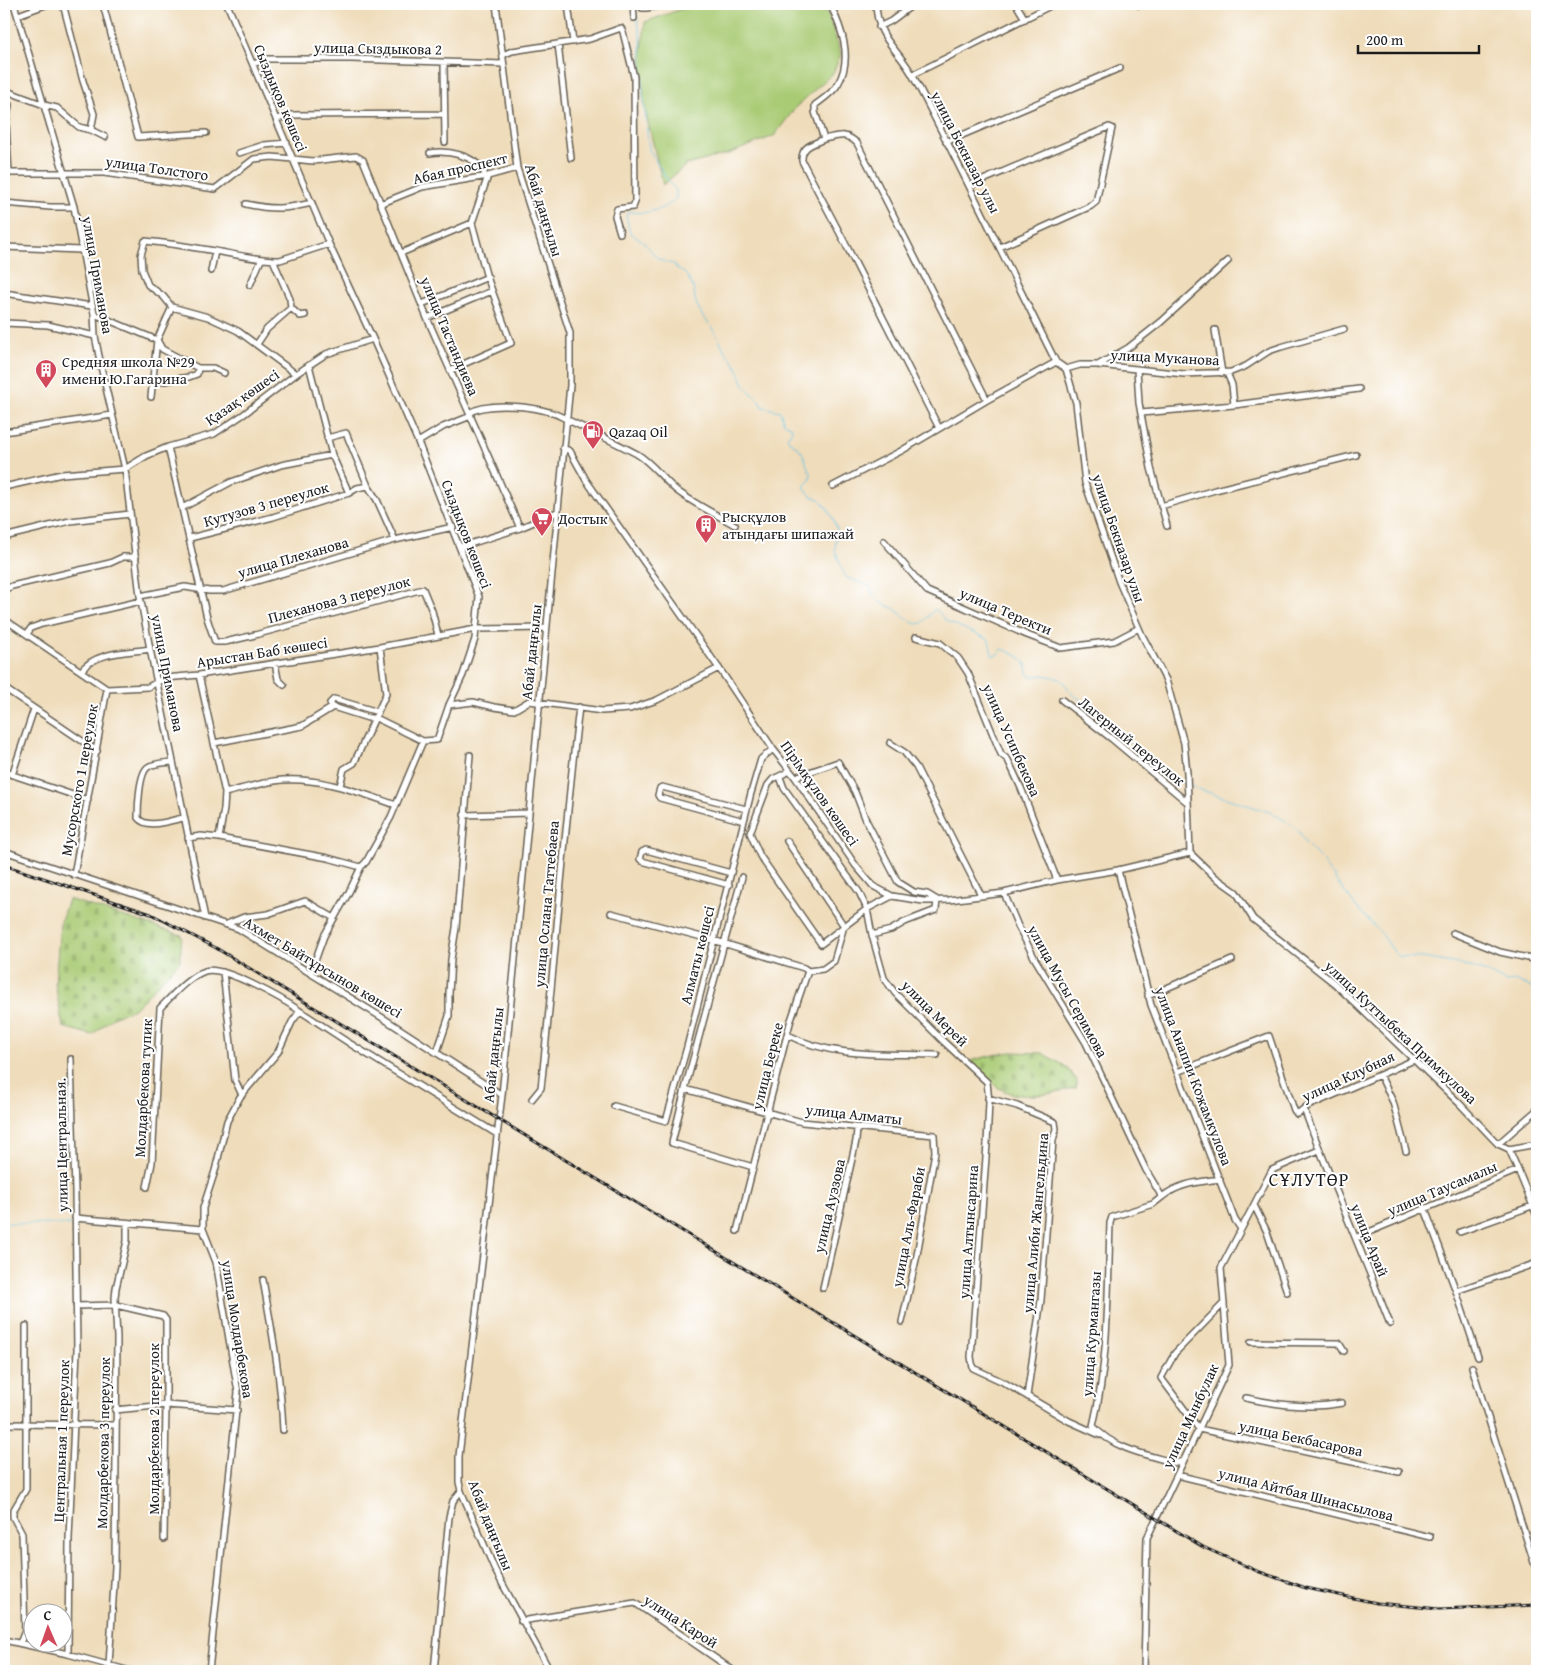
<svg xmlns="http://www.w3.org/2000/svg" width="1541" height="1675" font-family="'Gentium Book Plus',serif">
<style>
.grass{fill:#a9cb73;stroke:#627448}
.cemetery{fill:url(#cemetery-stones);stroke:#627448}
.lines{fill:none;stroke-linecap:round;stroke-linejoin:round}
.stream{stroke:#65c2e3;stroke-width:1}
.minor-casing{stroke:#665f53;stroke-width:8}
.minor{stroke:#fff;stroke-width:5}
.rail-casing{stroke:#1c1c1c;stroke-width:3}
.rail{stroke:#fff;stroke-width:1;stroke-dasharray:4;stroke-linecap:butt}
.labels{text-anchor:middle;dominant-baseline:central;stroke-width:4;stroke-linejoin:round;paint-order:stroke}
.street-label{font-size:15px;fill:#1c1c1c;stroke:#fff}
.poi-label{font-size:15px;fill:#1c1c1c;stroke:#fff;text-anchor:start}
.quarter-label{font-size:18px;letter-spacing:1px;fill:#1c1c1c;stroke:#fff}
</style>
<defs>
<pattern id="cemetery-stones" width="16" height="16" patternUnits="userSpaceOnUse" patternTransform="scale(1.25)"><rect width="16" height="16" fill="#a9cb73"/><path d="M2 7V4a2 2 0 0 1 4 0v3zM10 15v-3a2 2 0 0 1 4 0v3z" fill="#91ae63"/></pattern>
</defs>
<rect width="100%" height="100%" fill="#fff"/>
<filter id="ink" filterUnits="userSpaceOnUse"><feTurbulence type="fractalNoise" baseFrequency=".02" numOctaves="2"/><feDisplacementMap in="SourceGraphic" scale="10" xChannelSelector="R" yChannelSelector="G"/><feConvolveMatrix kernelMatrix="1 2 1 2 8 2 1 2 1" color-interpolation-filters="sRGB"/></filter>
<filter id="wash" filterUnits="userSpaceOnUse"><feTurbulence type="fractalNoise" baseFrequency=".0096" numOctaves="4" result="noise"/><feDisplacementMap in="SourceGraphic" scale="20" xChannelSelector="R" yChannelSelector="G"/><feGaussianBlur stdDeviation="1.12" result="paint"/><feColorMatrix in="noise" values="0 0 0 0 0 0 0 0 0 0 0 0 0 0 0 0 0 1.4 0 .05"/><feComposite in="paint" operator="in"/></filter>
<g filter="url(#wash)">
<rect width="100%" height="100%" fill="#efdcba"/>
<!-- grass -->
<path class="grass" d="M695 4H822L828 14 841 54 833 73 796 107 774 136 728 154 686 165 663 185 644 106 641 59 645 22Z"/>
<!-- cemetery -->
<path class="cemetery" d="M68 899 182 935 180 961 134 1009 115 1016 92 1035 63 1027 55 984 60 924Z
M1011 1052 1042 1053 1065 1066 1077 1080 1076 1088C1052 1093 1021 1102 999 1088 988 1081 980 1069 970 1061L993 1055Z"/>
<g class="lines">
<!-- stream -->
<path class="stream" d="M636 12 641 38 643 95 649 149 666 178 676 190V199C665 209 644 216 629 211L626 216 630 233C634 236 638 238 641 240 655 252 653 261 674 264L677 269 686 274 693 287 696 303 703 317 713 328 724 349 737 367 744 385 759 401 763 407 780 411 784 423 792 427 791 432 787 437C790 444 797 445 801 451 806 458 805 465 811 473L810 480 805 485V489L811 496 819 499 826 506 833 519 837 529 835 550 844 574 847 578 870 586 873 595 881 603 893 608 915 624 922 623 934 610H937L946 621 988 639C991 645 990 650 993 656L998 654 1002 649C1010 652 1023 657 1026 665 1028 670 1027 673 1031 677L1044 675 1061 679 1073 695 1083 701 1122 733 1138 751 1182 783
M1192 787 1272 813 1289 823 1299 831 1306 844 1325 863 1326 868 1333 875 1337 882 1358 909 1382 934 1394 952 1400 957 1423 958 1464 965 1484 971 1506 982 1517 981 1537 990
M4 1223 73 1225
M77 1225 113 1226"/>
</g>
</g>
<g filter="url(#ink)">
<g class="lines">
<!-- minor casing -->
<g class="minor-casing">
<path id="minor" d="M14 4 74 207 94 314 95 336 102 371 125 469 140 596 150 649 205 918
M63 4 83 81 94 114 91 130
M103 4 138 137 206 133
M227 4 329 244 373 339 418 442 479 597 475 639 463 675 449 705 437 740 423 741 391 817 366 862 361 867 348 894 324 936 311 972
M496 4 517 168 570 333V385L502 1095 459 1456V1482L461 1491 495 1570 550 1671
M568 4 573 42
M633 4 634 18
M640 4 642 8H646L670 4
M830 4C842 29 853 58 838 84 834 92 823 99 815 105V112L824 139C813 144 801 146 802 161L845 243 939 428
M876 4C877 40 898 48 913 76 963 170 1008 267 1056 362L1066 369 1076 403 1085 483 1119 582 1142 635 1166 680 1184 743 1187 773 1190 853
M1016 4 1025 19
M1075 4 1081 6
M1139 5 1140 4
M18 15 48 4
M879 27 891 21 914 4
M558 44 571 158
M503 55 512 51 590 39 621 28 623 32 634 77 635 202 633 207 617 209 615 216 620 233
M444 62 445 142
M253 64 267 59H351L503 64
M912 75 1054 4
M4 90 44 105 57 108 79 127 91 130 105 137
M277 119 291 115 444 114
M4 124H6L9 173
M6 124 9 105
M824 139C839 136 845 132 857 143L987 400
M946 142 1120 68
M239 153 264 145 287 143
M430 153C448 150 473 155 484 171V177
M4 173H104L215 189 254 159 272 157 313 161 356 156 363 160 427 318 520 528
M969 186 1109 127 1112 128 1096 202 1091 206 1000 247
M4 203 50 207H74
M246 204C273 210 285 209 312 203
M380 204 422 187 488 176 517 168
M4 247 81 250
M401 253 472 223
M273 260 290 299 291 308 300 316 305 315
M211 271 215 251
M250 285 261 260
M4 293 92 306
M422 304 488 277
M94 314 157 340 162 349 198 368H213L224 373
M427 318 492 291
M4 323 48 325 95 336
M1215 330 1222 373
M257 344 267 329 291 308
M309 365 332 455 349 493
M1098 365 1128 348 1161 322 1228 261
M1066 369 1080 365H1098L1184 374 1231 372 1246 366 1269 351 1281 347 1344 329
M1137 369 1139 403 1151 468 1167 526
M450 370 511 343 486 274 472 223 488 176
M1227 373 1232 385 1234 405
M296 374 238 331 208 317 172 307 163 296 148 285 142 270 141 255 145 241C168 243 192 247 215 251 237 255 258 260 280 260L329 244
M152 383 189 377 197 374 198 368
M151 397 157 340 172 307
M469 413C489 401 541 406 562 417 586 429 613 441 637 454 652 463 663 479 676 490 694 504 715 514 735 525
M1141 413 1234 405 1359 389
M4 432 112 415
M327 438 346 433 368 486 377 500 395 540
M418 442 443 427 471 416
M168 447 207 618 215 642H225L255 635 423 589 432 611 438 635
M563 448 570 451 586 480 723 674 773 749 795 777 856 866 873 886 892 896 923 901 949 900 1004 893 1057 880 1118 870 1190 853
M833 486 901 451 987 400 1056 362
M4 487 62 474 125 469 146 456 168 447 214 434 244 414 296 374 326 354 373 339
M1161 506 1215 490 1356 455
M182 508 231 482 281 465 332 455
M4 537 70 521 130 514
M190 538 273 517 349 493 357 488 368 486
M884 541 927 591 1027 635 1061 648 1114 641 1139 628
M460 547 520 528 557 512
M4 590 12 586 110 563 123 557H136
M140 596 185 587 209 591H223L395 540 453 527
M4 619 107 689 148 687 165 678 199 675 380 647 476 629 546 628
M27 634 31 628 42 624 141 601
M916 637 940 643 958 658 968 673 1001 754 1008 760 1021 788 1057 880
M275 663 278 679 284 685
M81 671C96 651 127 653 150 649
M199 675 225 793 224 809 219 838
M4 688 97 751
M1062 700 1112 739 1187 802
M449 705 473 702 494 707 514 710 529 701 602 711 630 709 657 700 719 668
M378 712 334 699 330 703 333 707 368 718H376L423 741
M214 743 302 726 333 707
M890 743 904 752 916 767 981 895
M172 762C165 763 154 763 148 767 139 773 138 807 138 818 148 830 170 820 184 818
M790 771 773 779 768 785 750 833 760 856 821 944 867 909 892 896
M4 772 88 800
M12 775 34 709
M780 777 784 788 859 892 867 909 872 935 884 978 895 993 943 1041 987 1082 989 1102 987 1144 971 1357 973 1368 1003 1382 1069 1421 1100 1435
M795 777 838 762 855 792 866 820 898 882 914 892 927 894 937 900 936 910 905 922 891 930 872 935
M340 786 344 769 354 763 386 694 380 647
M225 793C241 789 258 784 274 781 316 775 358 792 396 805
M464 815 529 813
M744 821 660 798 658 795 660 788 662 787 746 809
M188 838 201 836 219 838 328 858 361 867
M787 841 844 926 834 961 823 969 808 971
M4 851 239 929 386 1020 502 1095
M1190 853 1215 877 1236 892 1253 919 1334 983 1459 1103 1498 1144 1509 1149 1537 1144
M1118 870 1151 1005 1235 1220 1241 1229
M74 875 107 689
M742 877 685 1089 672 1143 753 1167
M729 885 642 861 640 859 642 852 646 850 731 873
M1004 893 1018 926 1035 959 1086 1043 1146 1170 1162 1197 1153 1204 1112 1217 1110 1223C1108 1290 1109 1360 1093 1426 1113 1449 1147 1455 1176 1463L1183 1461
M611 913 713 940 804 968 808 971
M227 924 244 917 268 914 305 901 334 918
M1453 933 1500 952 1537 960
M223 972 235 1080 242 1095
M1148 996 1232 960
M788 1035C833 1059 889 1053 937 1055
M437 1052 449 1016V994L451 959 456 928 470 755
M1177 1072 1269 1036 1294 1110 1297 1114 1306 1107 1414 1060
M1380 1075 1393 1102 1406 1151
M685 1089 802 1122 934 1135 935 1152 917 1255 902 1322
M988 1098 1017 1106 1055 1122 1056 1129 1053 1140 1041 1300 1027 1396
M532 1099 541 1088C555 961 564 834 579 707
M614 1106 666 1121 687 1047 751 793 761 759 773 749
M1304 1109C1331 1181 1362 1252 1390 1324
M1498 1144 1537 1110
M1518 1170 1537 1216
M147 1187 152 1163 160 1008C172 996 188 977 205 971 223 965 283 999 300 1011
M1162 1197C1179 1183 1199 1182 1220 1179
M1254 1205 1267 1232 1287 1292
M1425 1209 1456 1291
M75 1218 203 1229
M737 1231 790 1023 808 971
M1460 1232 1532 1206
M1357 1237 1518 1170 1509 1149
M263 1280C272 1330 281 1380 283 1430
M823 1288 856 1141 857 1129
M1224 1303 1175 1353 1161 1378 1199 1429 1399 1472
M76 1306 116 1305 163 1316 166 1320V1405L164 1539
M1251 1342 1339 1343 1344 1351
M1478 1357 1456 1291 1537 1263
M1472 1367 1537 1572
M1246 1398C1277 1405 1311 1409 1342 1403
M115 1410 166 1405 237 1410
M4 1424 116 1425
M1177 1475 1430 1537
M521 1621 635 1603 734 1671
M4 1640 68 1654 130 1671
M20 1643 25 1631 22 1534 13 1517V1511L26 1489V1326
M68 1654 69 1539 77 1350 75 1191 71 1059
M109 1665 115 1567 117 1338 115 1298 116 1288 127 1241V1223
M209 1671 238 1392 216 1262 203 1229V1208L215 1171 227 1121 240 1097 278 1052 292 1022 300 1011 349 1043 497 1134
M434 1671 449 1517 453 1501 461 1491
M1144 1671 1147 1538 1229 1365 1221 1268 1272 1170 1319 1150"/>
</g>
<!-- minor -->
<use href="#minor" class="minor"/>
<!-- rail casing -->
<g class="rail-casing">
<path id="rail" d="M4 865 151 914 216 948 1203 1547 1257 1571 1306 1588 1377 1603 1439 1609 1537 1605"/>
</g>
<!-- rail -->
<use href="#rail" class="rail"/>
</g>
</g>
<!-- icons -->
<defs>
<g id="building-pin" transform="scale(1.125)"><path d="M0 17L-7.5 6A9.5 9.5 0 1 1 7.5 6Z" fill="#d1495b" stroke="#fff"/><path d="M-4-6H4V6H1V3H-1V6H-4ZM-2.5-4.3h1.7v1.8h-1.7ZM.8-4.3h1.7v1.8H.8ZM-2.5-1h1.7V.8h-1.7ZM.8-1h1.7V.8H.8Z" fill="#fff"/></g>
<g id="fuel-pin" transform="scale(1.125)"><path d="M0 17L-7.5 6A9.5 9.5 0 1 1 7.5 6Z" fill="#d1495b" stroke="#fff"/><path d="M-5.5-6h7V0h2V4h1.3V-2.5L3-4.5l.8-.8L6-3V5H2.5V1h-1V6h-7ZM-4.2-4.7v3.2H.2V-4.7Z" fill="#fff"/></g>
<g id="supermarket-pin" transform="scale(1.125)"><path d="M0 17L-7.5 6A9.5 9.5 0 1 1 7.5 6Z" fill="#d1495b" stroke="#fff"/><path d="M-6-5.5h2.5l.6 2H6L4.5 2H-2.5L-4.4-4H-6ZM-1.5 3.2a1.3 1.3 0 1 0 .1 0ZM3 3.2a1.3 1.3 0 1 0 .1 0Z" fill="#fff"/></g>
</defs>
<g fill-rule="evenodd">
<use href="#building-pin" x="46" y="370"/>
<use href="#fuel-pin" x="593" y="431"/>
<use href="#supermarket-pin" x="542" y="518"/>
<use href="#building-pin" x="706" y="525"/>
</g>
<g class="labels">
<!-- street labels -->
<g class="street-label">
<text transform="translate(378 48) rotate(1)">улица Сыздыкова 2</text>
<text transform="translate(281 98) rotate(67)">Сыздықов көшесі</text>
<text transform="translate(966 152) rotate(63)">улица Бекназар улы</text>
<text transform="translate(157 168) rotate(8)">улица Толстого</text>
<text transform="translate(460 168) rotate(-13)">Абая проспект</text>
<text transform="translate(544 210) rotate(73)">Абай даңғылы</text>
<text transform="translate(98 275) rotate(80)">улица Приманова</text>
<text transform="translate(450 336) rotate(67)">улица Тастандиева</text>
<text transform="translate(1165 357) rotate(3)">улица Муканова</text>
<text transform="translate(242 397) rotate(-35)">Қазақ көшесі</text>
<text transform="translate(266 504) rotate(-16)">Кутузов 3 переулок</text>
<text transform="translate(467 534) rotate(69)">Сыздықов көшесі</text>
<text transform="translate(1119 538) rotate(71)">улица Бекназар улы</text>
<text transform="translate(293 557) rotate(-16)">улица Плеханова</text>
<text transform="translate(339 599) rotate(-15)">Плеханова 3 переулок</text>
<text transform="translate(1006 611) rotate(23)">улица Теректи</text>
<text transform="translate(262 652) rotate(-9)">Арыстан Баб көшесі</text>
<text transform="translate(531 652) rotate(-84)">Абай даңғылы</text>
<text transform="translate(168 673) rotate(79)">улица Приманова</text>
<text transform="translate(1012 740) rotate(66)">улица Усипбекова</text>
<text transform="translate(1132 741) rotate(39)">Лагерный переулок</text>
<text transform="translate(79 780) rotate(-80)">Мусорского 1 переулок</text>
<text transform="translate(820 793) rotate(55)">Пірімқұлов көшесі</text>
<text transform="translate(546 904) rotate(-85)">улица Ослана Таттебаева</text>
<text transform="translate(697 955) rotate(-76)">Алматы көшесі</text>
<text transform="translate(323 967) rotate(31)">Ахмет Байтұрсынов көшесі</text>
<text transform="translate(1068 991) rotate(61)">улица Мусы Серимова</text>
<text transform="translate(935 1013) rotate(45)">улица Мерей</text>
<text transform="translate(1401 1032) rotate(43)">улица Куттыбека Примкулова</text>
<text transform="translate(493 1055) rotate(-84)">Абай даңғылы</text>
<text transform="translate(767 1066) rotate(-76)">улица Береке</text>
<text transform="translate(1194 1076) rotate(69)">улица Анапии Кожамкулова</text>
<text transform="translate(1348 1076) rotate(-25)">улица Клубная</text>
<text transform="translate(143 1088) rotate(-87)">Молдарбекова тупик</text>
<text transform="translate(854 1114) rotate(6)">улица Алматы</text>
<text transform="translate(61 1145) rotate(-91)">улица Центральная.</text>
<text transform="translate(1442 1188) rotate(-23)">улица Таусамалы</text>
<text transform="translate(829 1206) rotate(-77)">улица Ауэзова</text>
<text transform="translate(1035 1223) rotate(-85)">улица Алиби Жангельдина</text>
<text transform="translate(908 1227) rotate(-79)">улица Аль-Фараби</text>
<text transform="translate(968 1232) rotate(-86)">улица Алтынсарина</text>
<text transform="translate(1370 1240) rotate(68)">улица Арай</text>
<text transform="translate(238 1329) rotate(81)">улица Молдарбекова</text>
<text transform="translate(1091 1334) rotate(-86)">улица Курмангазы</text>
<text transform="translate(1190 1416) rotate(-65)">улица Мынбулак</text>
<text transform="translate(153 1429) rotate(-90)">Молдарбекова 2 переулок</text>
<text transform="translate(1301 1438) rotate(12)">улица Бекбасарова</text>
<text transform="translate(61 1441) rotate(-88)">Центральная 1 переулок</text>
<text transform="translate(103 1443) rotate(-89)">Молдарбекова 3 переулок</text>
<text transform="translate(1306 1494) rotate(14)">улица Айтбая Шинасылова</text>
<text transform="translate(491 1525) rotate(68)">Абай даңғылы</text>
<text transform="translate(681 1621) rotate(33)">улица Карой</text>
</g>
<!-- poi labels -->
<g class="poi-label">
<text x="62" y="361">Средняя школа №29<tspan x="62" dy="17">имени Ю.Гагарина</tspan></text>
<text x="609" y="431">Qazaq Oil</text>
<text x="722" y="516">Рысқұлов<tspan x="722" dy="17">атындағы шипажай</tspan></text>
<text x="558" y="518">Достык</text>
</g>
<!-- quarter labels -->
<g class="quarter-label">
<text x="1309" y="1179">СҰЛУТӨР</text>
</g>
</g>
<!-- margin -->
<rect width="1541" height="1675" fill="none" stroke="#fff" stroke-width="20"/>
<!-- north arrow -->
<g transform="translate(48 1628) rotate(358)"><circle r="24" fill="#ffffff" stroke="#a4a4a4"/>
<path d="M0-4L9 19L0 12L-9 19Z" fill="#d1495b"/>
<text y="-8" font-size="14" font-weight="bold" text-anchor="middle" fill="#1c1c1c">С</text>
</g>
<!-- scale -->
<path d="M1358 45v8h121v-8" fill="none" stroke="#1c1c1c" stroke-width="2.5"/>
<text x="1366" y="45" font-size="15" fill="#1c1c1c" stroke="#ffffff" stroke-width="4" paint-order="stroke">200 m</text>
</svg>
